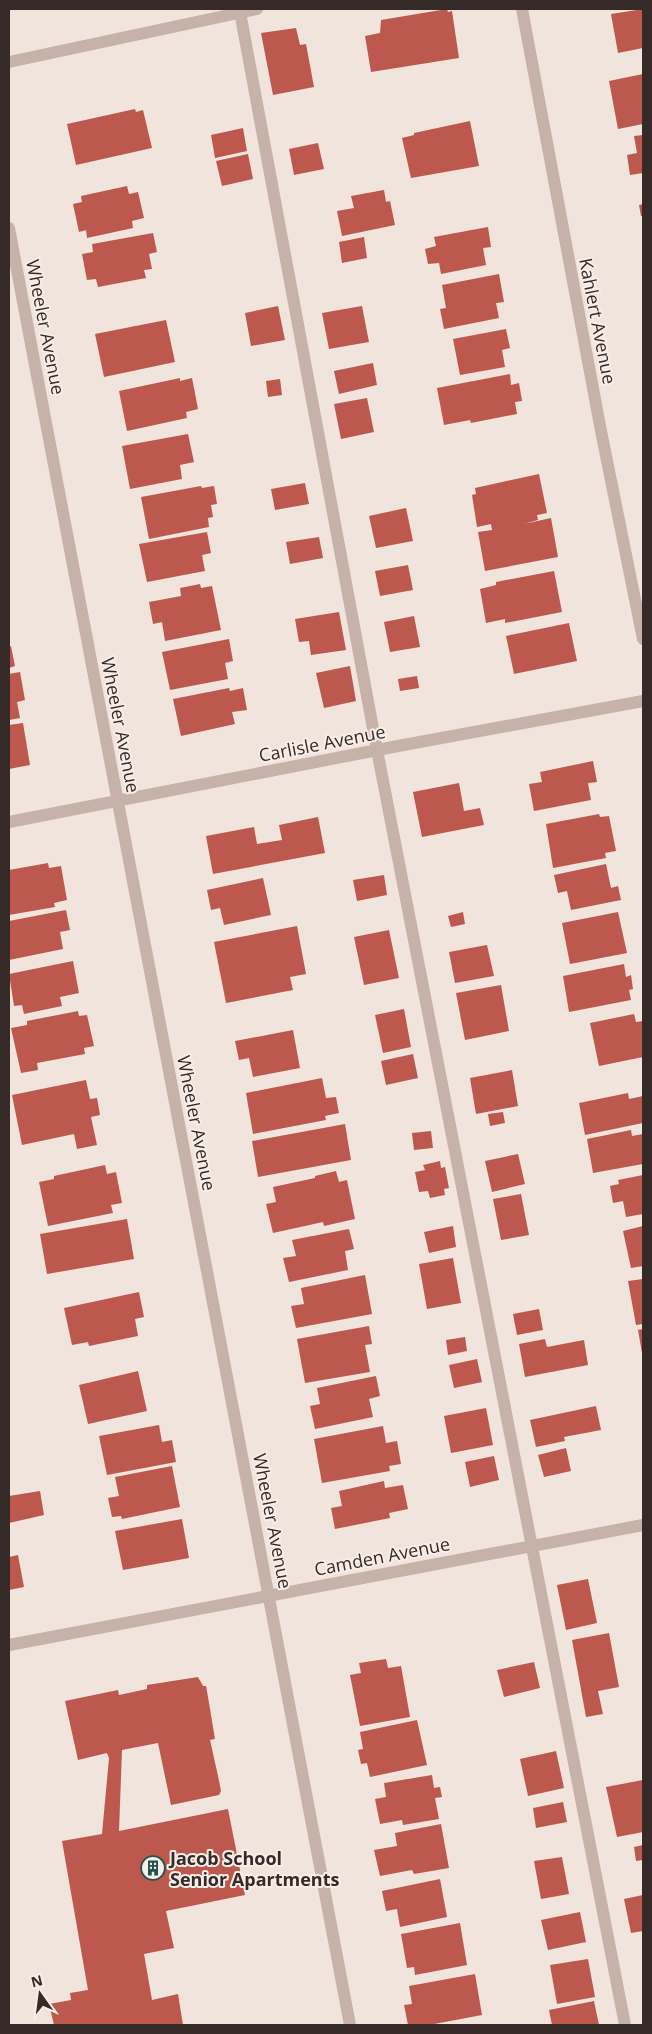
<svg xmlns="http://www.w3.org/2000/svg" width="652" height="2034" font-family="'Open Sans',sans-serif">
<style>
.building{fill:#bc584e}
.lines{fill:none;stroke-linecap:round;stroke-linejoin:round}
.minor{stroke:#c7b2a9;stroke-width:12}
.labels{text-anchor:middle;dominant-baseline:central;stroke-width:4;stroke-linejoin:round;paint-order:stroke}
.street-label{font-size:18px;fill:#352a28;stroke:#f8eee8}
.poi-label{font-size:18px;font-weight:bold;fill:#352a28;stroke:#f8eee8;text-anchor:start}
</style>
<rect width="100%" height="100%" fill="#f0e4dc"/>
<!-- building -->
<path class="building" d="M447 9 448 12 452 11 459 58 371 72 365 36 380 33 381 20Z
M643 9V48L618 53 611 14Z
M296 28 300 45 306 44 314 87 273 95 261 33Z
M643 74V124L618 129 609 81Z
M135 109 136 112 143 110 152 148 76 165 67 124Z
M470 121 479 166 411 178 402 138 414 135V133Z
M243 128 247 151 215 158 211 135Z
M643 135V173L630 175 627 155 637 153 634 136Z
M318 143 324 169 294 175 289 149Z
M248 154 253 179 222 186 216 161Z
M127 186 129 194 138 192 144 218 132 221 133 228 87 238 86 230 79 232 73 204 82 202 81 196Z
M384 190 386 202 390 201 395 225 342 236 337 211 354 208 351 196Z
M643 204V216H641L639 205Z
M488 227 491 247 483 248 486 265 441 274 439 263 428 264 425 249 436 246 434 237Z
M153 233 157 252 149 254 152 269 144 270 146 278 98 287 96 279 87 280 82 254 93 252 92 244Z
M364 237 367 258 342 263 339 242Z
M499 274 504 302 496 303 499 318 444 329 440 309 446 308 442 285Z
M278 306 285 340 251 346 245 313Z
M362 306 369 342 329 349 322 313Z
M166 320 175 362 104 377 95 334Z
M506 329 510 348 502 350 505 367 460 375 453 339Z
M373 363 377 385 339 394 334 371Z
M510 374 511 385 519 383 522 401 515 402 517 414 471 423 470 420 444 425 437 388Z
M180 378V381L192 378 198 409 186 412 187 418 127 431 119 391Z
M280 379 282 395 268 397 266 381Z
M367 398 374 432 341 439 334 404Z
M188 434 194 462 180 465 182 479 130 489 122 446Z
M539 474 547 513 537 515 538 520 524 524 551 518 558 557 485 571 478 532 492 530 491 524 477 527 472 495 476 494 475 488Z
M305 483 309 504 275 510 271 489Z
M201 486 202 488 214 486 217 504 211 505 213 517 208 518 209 527 149 539 141 497Z
M406 508 413 541 376 548 369 516Z
M207 532 211 553 202 555 205 571 147 582 139 544Z
M319 537 323 558 290 564 286 542Z
M408 565 413 590 380 596 375 571Z
M554 571 562 612 505 623V619L486 623 480 589 496 585V582Z
M200 584 201 588 212 586 221 630 165 641 162 622 153 624 149 602 181 596 180 588Z
M339 612 346 650 311 655 309 641 299 642 295 619Z
M414 616 420 647 390 652 384 622Z
M569 623 577 661 514 674 506 636Z
M229 639 233 661 225 663 228 679 170 690 162 652Z
M11 646 15 666 9 668V647Z
M350 666 356 701 324 708 316 673Z
M20 672 25 700 17 702 20 718 9 720V674Z
M417 676 419 688 400 691 398 679Z
M229 688 230 691 243 688 247 710 232 712 235 724 181 736 173 699Z
M23 723 30 765 9 769V725Z
M593 761 597 782 588 783 591 800 534 811 529 784 542 782 540 772Z
M459 783 464 811 480 808 484 825 422 837 413 792Z
M599 814 600 817 609 816 616 851 605 853 606 858 553 868 546 824Z
M318 817 325 853 213 874 206 836 254 827 257 844 282 840 279 825Z
M48 863 49 868 61 866 67 900 54 903 55 907 9 915V870Z
M606 864 611 888 618 886 621 900 571 910 567 891 558 893 554 875Z
M384 875 387 895 357 901 353 880Z
M263 878 271 915 224 925 220 908 211 910 207 890Z
M66 910 70 930 60 932 63 949 9 960V921Z
M463 912 465 924 451 927 448 916Z
M618 912 627 953 570 964 562 923Z
M297 926 306 974 290 977 293 990 226 1003 214 942Z
M389 930 399 978 364 985 354 937Z
M487 945 494 976 455 983 449 952Z
M73 961 79 993 60 997 62 1006 24 1014 22 1005 14 1006 9 974Z
M624 964 626 977 631 975 633 989 629 990 631 1000 569 1012 563 976Z
M501 985 509 1031 465 1040 456 993Z
M404 1009 411 1047 383 1053 375 1015Z
M78 1011 79 1016 87 1015 94 1046 84 1048 85 1054 37 1063 38 1070 21 1073 11 1028 27 1025V1021Z
M634 1014 636 1022 643 1021V1057L599 1066 590 1023Z
M293 1030 300 1068 253 1077 249 1058 239 1060 235 1041Z
M413 1054 418 1078 386 1085 381 1061Z
M512 1070 518 1106 476 1114 470 1078Z
M322 1078 326 1098 336 1097 339 1113 325 1116 326 1120 253 1134 246 1093Z
M86 1080 90 1099 97 1098 100 1115 91 1117 97 1145 77 1149 74 1134 22 1145 12 1095Z
M628 1093 629 1099 643 1096V1123L585 1135 579 1103Z
M503 1112 505 1123 490 1126 488 1114Z
M345 1124 351 1160 258 1177 252 1141Z
M631 1130 632 1136 643 1134V1164L593 1173 587 1139Z
M431 1131 433 1148 414 1150 412 1133Z
M518 1154 525 1184 492 1192 485 1161Z
M440 1161 441 1168 445 1167 449 1188 444 1189 445 1195 430 1198 428 1191 419 1192 415 1172 425 1170 423 1165Z
M105 1165 107 1174 116 1172 122 1203 111 1205 113 1213 48 1226 39 1182 54 1179V1176Z
M336 1171 339 1182 347 1180 355 1219 324 1226 323 1222 273 1233 266 1204 276 1202 273 1187 315 1178V1176Z
M643 1175V1214L626 1217 623 1201 613 1203 610 1186 619 1184 618 1180Z
M521 1194 529 1235 501 1240 493 1199Z
M127 1219 134 1259 47 1274 40 1234Z
M453 1226 456 1247 429 1253 424 1232Z
M643 1226V1266L631 1268 623 1231Z
M349 1229 354 1249 345 1251 348 1270 289 1282 283 1258 296 1256 292 1240Z
M453 1258 461 1303 427 1309 419 1264Z
M365 1275 372 1314 296 1328 291 1306 304 1304 301 1288Z
M643 1279V1324L636 1325 628 1281Z
M139 1292 144 1317 135 1319 138 1336 89 1346 88 1342 72 1345 64 1308Z
M539 1309 543 1330 517 1335 513 1314Z
M369 1326 372 1344 365 1345 370 1372 305 1383 297 1339Z
M643 1329V1352L642 1353 638 1330Z
M465 1337 467 1351 448 1355 446 1340Z
M545 1339 547 1347 584 1340 588 1365 525 1377 519 1344Z
M477 1359 482 1382 454 1388 449 1365Z
M138 1371 147 1411 88 1424 79 1385Z
M376 1376 380 1396 369 1399 373 1417 315 1429 310 1406 320 1404 317 1388Z
M596 1406 601 1430 564 1437 565 1441 536 1447 530 1420Z
M486 1408 493 1445 451 1453 444 1416Z
M159 1425 162 1442 172 1440 176 1462 107 1475 99 1436Z
M383 1426 386 1443 397 1441 401 1464 389 1466 390 1471 322 1483 314 1439Z
M566 1448 571 1471 544 1477 538 1455Z
M494 1456 499 1480 470 1487 465 1462Z
M172 1466 180 1507 122 1519 121 1516 112 1517 108 1498 119 1496 115 1477Z
M384 1481 385 1488 403 1485 408 1509 389 1513 390 1518 335 1529 331 1508 342 1506 339 1491Z
M40 1491 44 1515 9 1523V1496Z
M182 1519 189 1558 123 1570 115 1531Z
M18 1555 24 1587 9 1590V1557Z
M588 1579 597 1623 566 1630 557 1585Z
M609 1633 619 1687 598 1691 603 1714 586 1717 572 1640Z
M386 1659 388 1668 401 1666 410 1717 360 1726 350 1675 361 1673 359 1663Z
M534 1662 540 1688 504 1697 497 1670Z
M198 1677 203 1686H206L208 1697 215 1739 210 1740 218 1776 221 1791 219 1795 171 1805 158 1743 122 1750 119 1831 228 1809 245 1895 166 1911 174 1948 144 1954 152 2000 178 1994 183 2025H54L49 2004 71 2000 70 1993 88 1990 62 1841 102 1834 109 1758 107 1753 78 1760 65 1701 118 1690 119 1695 147 1689V1685Z
M417 1720 427 1765 370 1777 367 1763 361 1764 358 1750 363 1749 360 1732Z
M556 1751 564 1788 528 1796 520 1759Z
M432 1775 434 1788 440 1787 442 1797 435 1798 439 1819 403 1825 402 1820 380 1824 375 1799 386 1797 384 1783Z
M643 1780V1832L617 1837 606 1787Z
M563 1802 567 1822 536 1828 533 1808Z
M441 1824 449 1868 414 1874 412 1870 380 1876 374 1850 397 1846 395 1833Z
M643 1845V1860L636 1861 634 1847Z
M562 1857 569 1894 541 1899 534 1861Z
M440 1879 447 1917 400 1927 397 1909 386 1911 382 1891Z
M643 1895V1931L631 1933 624 1899Z
M580 1912 586 1942 548 1950 541 1920Z
M460 1923 467 1965 415 1975 414 1967 407 1968 401 1934Z
M588 1959 595 1997 557 2004 550 1965Z
M475 1974 482 2015 429 2025H408L404 2005 412 2004 409 1986Z
M594 2001 599 2025H552L549 2010Z"/>
<g class="lines">
<!-- minor -->
<path class="minor" d="M522 9 601 431 643 639
M240 12 377 750 625 2025
M9 62 257 9
M9 228 350 2025
M9 822 398 746 643 701
M9 1645 643 1525"/>
</g>
<!-- icons -->
<defs>
<g id="building-ring" transform="scale(1.25)"><circle r="9.5" fill="#f8eee8" stroke="#21534f" stroke-width="1.5"/><path d="M-4-6H4V6H1V3H-1V6H-4ZM-2.5-4.3h1.7v1.8h-1.7ZM.8-4.3h1.7v1.8H.8ZM-2.5-1h1.7V.8h-1.7ZM.8-1h1.7V.8H.8Z" fill="#21534f"/></g>
</defs>
<g fill-rule="evenodd">
<use href="#building-ring" x="153" y="1868"/>
</g>
<g class="labels">
<!-- street labels -->
<g class="street-label">
<text transform="translate(598 321) rotate(79)">Kahlert Avenue</text>
<text transform="translate(46 327) rotate(79)">Wheeler Avenue</text>
<text transform="translate(121 725) rotate(79)">Wheeler Avenue</text>
<text transform="translate(322 743) rotate(-11)">Carlisle Avenue</text>
<text transform="translate(197 1123) rotate(79)">Wheeler Avenue</text>
<text transform="translate(273 1521) rotate(79)">Wheeler Avenue</text>
<text transform="translate(382 1556) rotate(-11)">Camden Avenue</text>
</g>
<!-- poi labels -->
<g class="poi-label">
<text x="170" y="1858">Jacob School<tspan x="170" dy="21">Senior Apartments</tspan></text>
</g>
</g>
<!-- border -->
<rect width="652" height="2034" fill="none" stroke="#352a28" stroke-width="20"/>
<!-- north arrow -->
<g transform="translate(40 1994) rotate(346)" stroke="#f8eee8" stroke-width="4" paint-order="stroke">
<path d="M0-4L9 19L0 12L-9 19Z" fill="#352a28"/>
<text y="-8" font-size="14" font-weight="bold" text-anchor="middle" fill="#352a28">N</text>
</g>
</svg>
